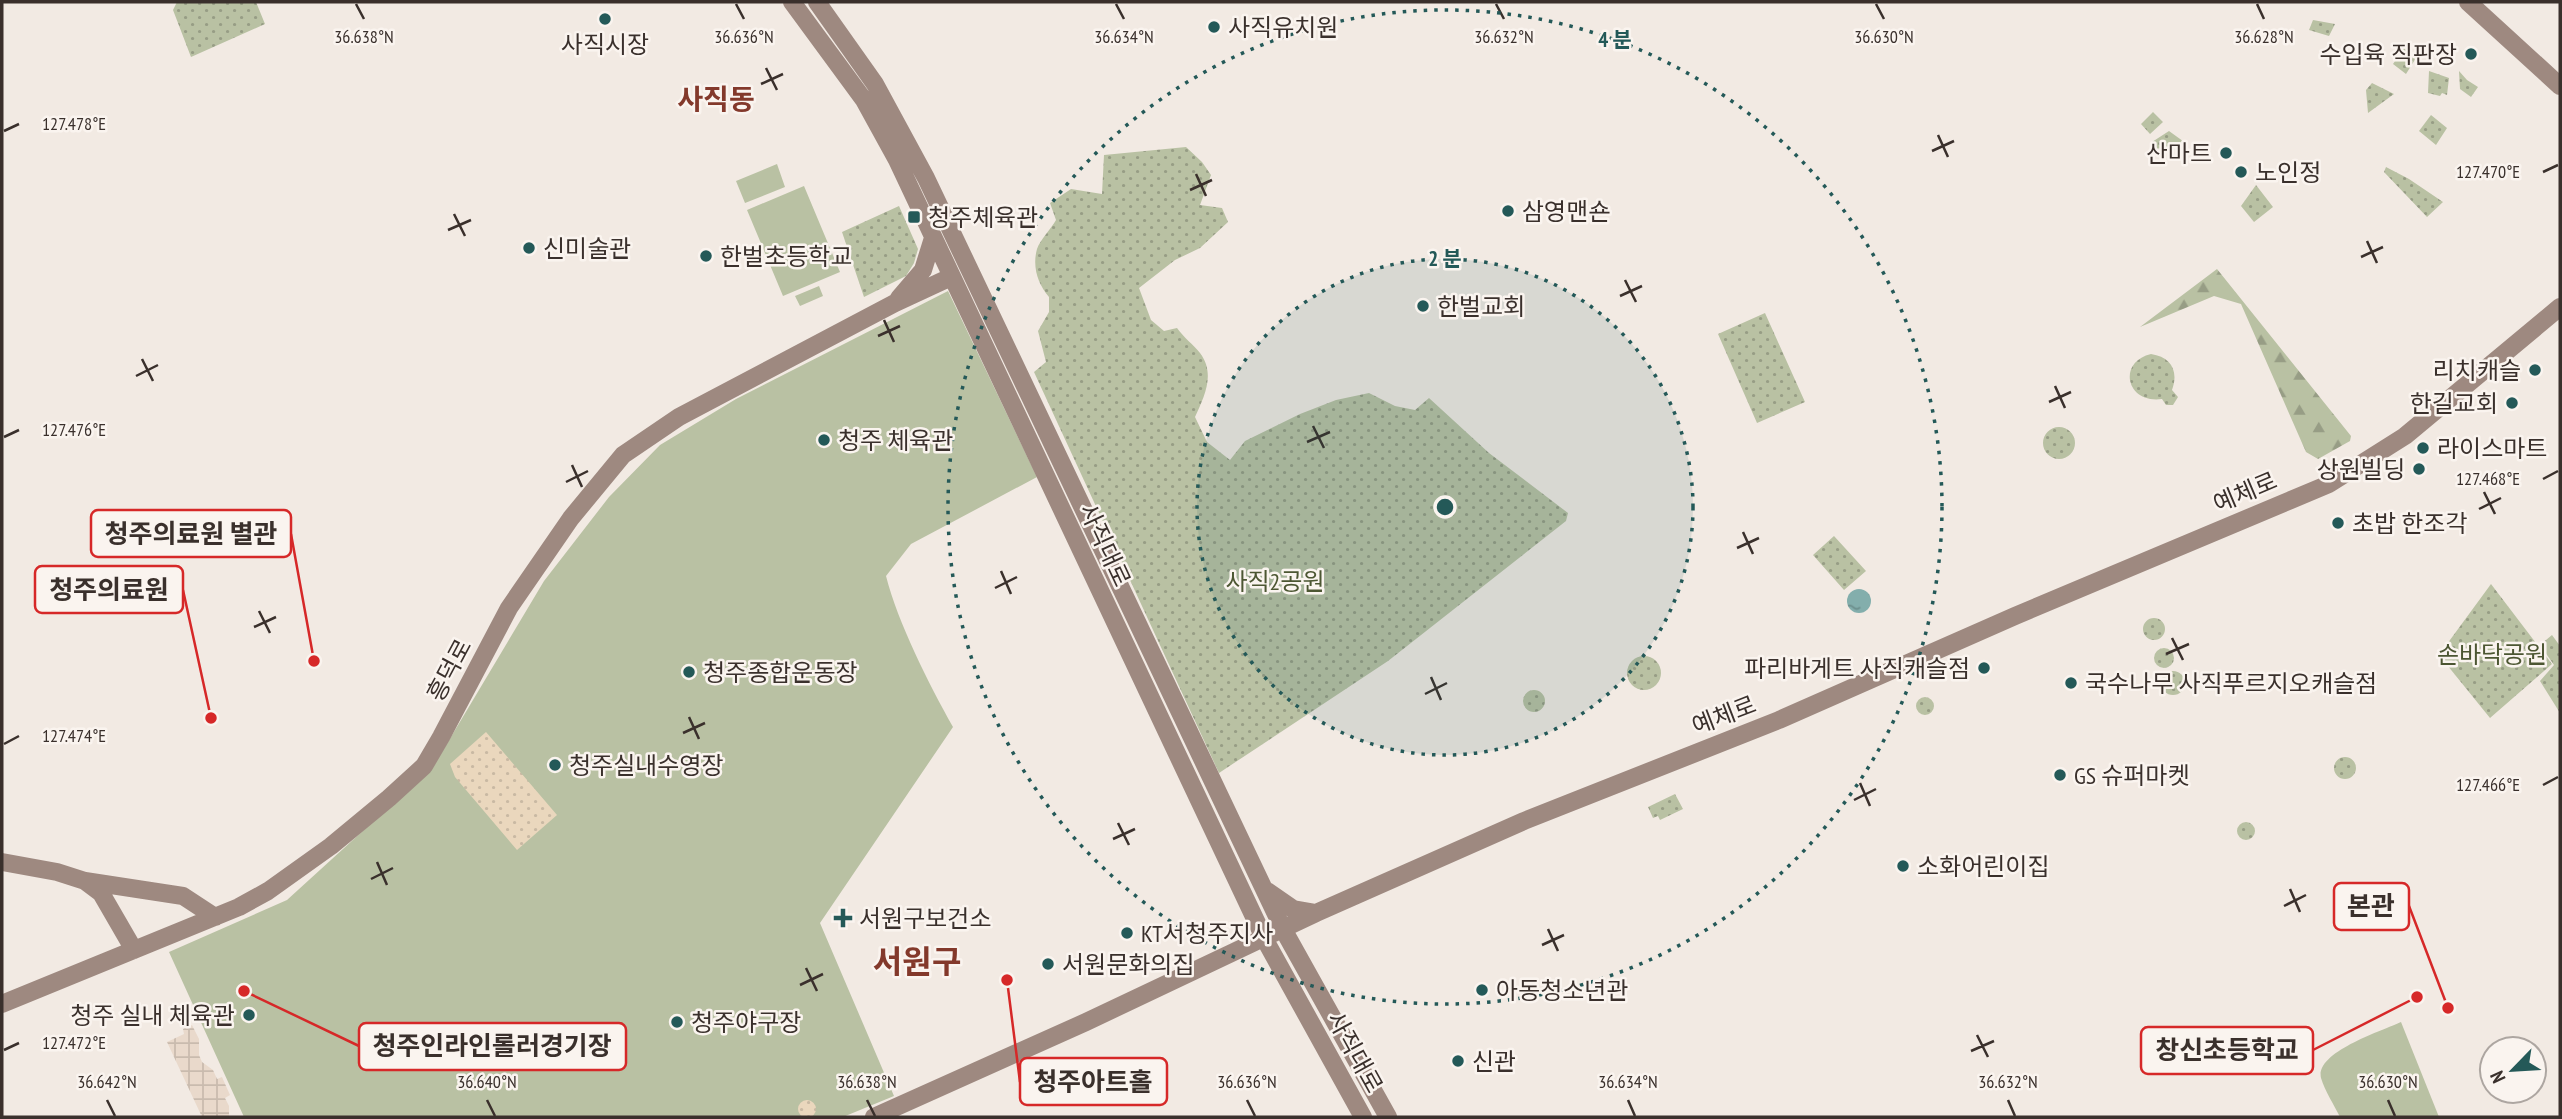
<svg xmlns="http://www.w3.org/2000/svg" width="2562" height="1119" font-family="'PT Sans Narrow','Noto Sans KR',sans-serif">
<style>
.grass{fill:#b9c1a3}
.forest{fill:url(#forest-firs)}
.sand{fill:url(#sand-dots)}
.park{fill:url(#park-dots)}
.plaza{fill:url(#plaza-grid)}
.water{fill:url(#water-ripples)}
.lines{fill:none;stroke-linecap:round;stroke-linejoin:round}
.secondary{stroke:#9e8980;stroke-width:18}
.ticks{fill:none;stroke:#3a302c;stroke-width:2.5}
.ring{fill:none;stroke:#245958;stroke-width:3.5;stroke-dasharray:3.5 7}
.poi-dot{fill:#245958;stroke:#faf4ef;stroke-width:2.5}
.labels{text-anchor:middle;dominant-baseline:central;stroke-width:5;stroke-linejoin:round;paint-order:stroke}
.poi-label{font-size:24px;fill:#3a302c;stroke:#faf4ef;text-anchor:start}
.street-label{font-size:24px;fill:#3a302c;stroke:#faf4ef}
.park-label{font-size:24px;fill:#4c5632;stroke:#faf4ef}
.quarter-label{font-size:28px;font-weight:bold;fill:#83392b;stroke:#faf4ef}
.district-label{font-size:32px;font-weight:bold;fill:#83392b;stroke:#faf4ef}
.ticks-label{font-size:18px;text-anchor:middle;fill:#3a302c;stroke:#faf4ef;stroke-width:5;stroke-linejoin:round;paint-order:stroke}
.centre{fill:#245958;stroke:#faf4ef;stroke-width:3.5}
.ring-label{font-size:21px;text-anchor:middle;font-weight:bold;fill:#245958;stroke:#faf4ef;stroke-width:5;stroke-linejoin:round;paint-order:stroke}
.leader{fill:none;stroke:#d62828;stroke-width:2.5}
.callout-dot{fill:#d62828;stroke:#faf4ef;stroke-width:2.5}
.callout{fill:#faf4ef;stroke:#d62828;stroke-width:2.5}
.callout-label{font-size:26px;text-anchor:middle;font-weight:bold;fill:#3a302c}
</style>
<defs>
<pattern id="forest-firs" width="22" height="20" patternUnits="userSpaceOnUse" patternTransform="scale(1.75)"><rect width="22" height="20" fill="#b9c1a3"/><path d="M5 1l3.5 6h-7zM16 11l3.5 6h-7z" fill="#979d85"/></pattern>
<pattern id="sand-dots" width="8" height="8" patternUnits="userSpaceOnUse" patternTransform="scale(1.75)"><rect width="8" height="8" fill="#ead7bd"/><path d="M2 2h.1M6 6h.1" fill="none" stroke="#c9b9a3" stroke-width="1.8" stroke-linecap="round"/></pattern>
<pattern id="park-dots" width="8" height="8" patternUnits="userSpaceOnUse" patternTransform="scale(1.75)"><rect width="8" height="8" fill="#b9c1a3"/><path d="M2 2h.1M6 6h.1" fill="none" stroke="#979d85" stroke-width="1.8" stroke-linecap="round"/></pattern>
<pattern id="plaza-grid" width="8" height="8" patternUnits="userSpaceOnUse" patternTransform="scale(1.75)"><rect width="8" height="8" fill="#e9d9cb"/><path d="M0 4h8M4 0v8" fill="none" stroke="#c9bbae"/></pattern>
<pattern id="water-ripples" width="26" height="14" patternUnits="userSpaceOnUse" patternTransform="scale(1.75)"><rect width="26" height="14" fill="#83aeac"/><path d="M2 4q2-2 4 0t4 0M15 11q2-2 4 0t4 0" fill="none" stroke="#6c8e8c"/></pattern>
</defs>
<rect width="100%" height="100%" fill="#f2eae3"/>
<!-- grass -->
<path class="grass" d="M777 164 785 187 745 203 736 181Z
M804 186 840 272 783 296 747 210Z
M819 286 823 296 800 306 795 296Z
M948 291 1037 477 911 544 886 576C898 623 929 684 953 727L820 923 894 1096 843 1117H244L169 952 287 900 433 767 544 581 609 497 660 445 736 399Z
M2401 1022 2439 1117H2340C2334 1105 2325 1091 2321 1078 2315 1052 2382 1031 2401 1022Z"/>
<!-- forest -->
<path class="forest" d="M2217 269 2351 436 2350 441 2318 459 2306 452 2241 304 2214 296 2140 327Z"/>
<!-- sand -->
<path class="sand" d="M486 732 557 815 517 850 455 777 450 764Z
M798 1109a9 9 0 1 1 18 0a9 9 0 1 1-18 0Z"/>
<!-- park -->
<path class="park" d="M177 2H256L265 24 191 57 173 10Z
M2313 20 2335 24 2329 36 2309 30Z
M2404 48 2416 58 2406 74 2393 64Z
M2429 71 2449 78 2447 95 2442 93 2440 96 2428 93Z
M2459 71 2467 80 2478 87 2471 97 2460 89Z
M2372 83 2394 94 2368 113 2366 90Z
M2153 112 2163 122 2150 134 2141 124Z
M2431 115 2447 128 2436 145 2419 131Z
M2169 131 2187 144 2179 148 2174 146 2155 149 2152 142Z
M1186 147 1202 162 1211 175 1200 205 1222 208 1228 222 1200 248 1175 260 1139 288 1151 320 1164 331 1177 328C1184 338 1193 344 1200 353 1216 374 1204 397 1195 417L1207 442 1230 460 1245 441 1300 414 1336 400 1369 393 1395 406 1415 410 1429 398 1489 453 1568 513 1566 521 1388 661 1219 773 1034 372 1046 362 1038 331 1049 312V297C1038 284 1032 267 1037 249 1040 240 1051 229 1056 220L1050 203 1071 189 1102 194 1104 155Z
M2386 167 2409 179 2443 202 2427 217 2384 172Z
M2256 185 2273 207 2254 222 2241 206Z
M899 206 918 249 914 263 906 276 864 297 842 232Z
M1765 313 1805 402 1757 423 1718 334Z
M2151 354C2171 357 2179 371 2172 390L2178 397 2173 405H2166L2162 399C2126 404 2117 362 2151 354Z
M2043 443a16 16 0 1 1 32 0a16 16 0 1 1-32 0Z
M1834 536 1866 571 1844 590 1813 555Z
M2491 584 2552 664 2490 718 2439 655Z
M2143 629a11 11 0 1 1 22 0a11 11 0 1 1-22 0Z
M2552 635 2560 646V713L2540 681 2554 665 2540 645Z
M2154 658a10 10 0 1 1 20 0a10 10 0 1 1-20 0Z
M1627 673a17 17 0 1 1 34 0a17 17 0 1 1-34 0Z
M2161 683a12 12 0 1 1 24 0a12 12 0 1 1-24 0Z
M1523 701a11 11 0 1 1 22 0a11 11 0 1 1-22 0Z
M1916 706a9 9 0 1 1 18 0a9 9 0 1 1-18 0Z
M2334 768a11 11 0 1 1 22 0a11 11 0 1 1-22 0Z
M1675 794 1683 809 1660 820 1658 816 1653 818 1648 807Z
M2237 831a9 9 0 1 1 18 0a9 9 0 1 1-18 0Z"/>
<!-- plaza -->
<path class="plaza" d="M192 1025 199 1039V1055L202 1062 213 1070 217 1079 222 1077 230 1095 225 1098 229 1106V1117H202L167 1042 184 1034 183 1029Z"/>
<!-- water -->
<path class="water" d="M1847 601a12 12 0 1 1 24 0a12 12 0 1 1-24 0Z"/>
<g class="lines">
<!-- secondary -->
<path class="secondary" d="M792 2 864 100 897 160 1264 938 1363 1117
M817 2 875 84 926 178 1283 929 1388 1117
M2468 2 2560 86
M899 298 923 270 933 238
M2 862 57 872 85 881 183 896 215 917
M85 881 101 893 134 950
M1267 891 1293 909 1316 913
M2 1004 239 907 268 891 331 846 389 798 424 766 441 737 509 608 571 518 623 455 679 417 895 303 951 277
M874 1117 1086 1022 1316 913 1524 821 1779 720 2015 616 2329 484 2405 436 2560 307"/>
</g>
<!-- ticks -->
<path class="ticks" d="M356 4 364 19M736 4 744 19M1116 4 1124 19M1496 4 1504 19M1876 4 1884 19M2257 4 2264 19M766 68 777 90M761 84 783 74M4 131 19 124M1938 135 1948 157M1932 151 1954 141M2543 172 2558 165M1196 174 1206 196M1190 190 1212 180M454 214 465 236M448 230 471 220M2367 241 2377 263M2361 257 2383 247M1625 280 1636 302M1620 296 1642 286M884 320 894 342M878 336 900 326M142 359 153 381M136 376 158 365M2055 386 2065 408M2049 402 2071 392M1313 426 1324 448M4 437 19 430M1307 442 1330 432M572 465 582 487M2543 479 2558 471M566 482 588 471M2484 492 2495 514M2479 509 2501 498M1743 532 1753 554M1737 548 1759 538M1001 571 1011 594M995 588 1017 577M259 611 270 633M254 627 276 617M2172 638 2183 660M2166 654 2189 644M1431 677 1441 700M1425 694 1447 683M689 717 699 739M683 733 705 723M4 744 19 736M1860 783 1870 806M2543 785 2558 777M1854 800 1876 789M1118 823 1129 845M1113 839 1135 829M377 862 387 885M371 879 393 868M2290 889 2300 912M2284 906 2306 895M1548 929 1558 951M1542 945 1564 935M806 968 817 991M800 985 823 974M1977 1035 1988 1057M4 1050 19 1043M1971 1051 1994 1041M107 1100 115 1116M487 1100 495 1116M867 1100 875 1116M1247 1100 1255 1116M1628 1100 1635 1116M2008 1100 2015 1116M2388 1100 2395 1116"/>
<!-- distance rings -->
<circle cx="1445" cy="507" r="248" fill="#245958" fill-opacity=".12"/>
<g class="ring">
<circle cx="1445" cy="507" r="248"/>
<circle cx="1445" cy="507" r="497"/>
</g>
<!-- markers -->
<g class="poi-dot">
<circle cx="605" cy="19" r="7"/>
<circle cx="1214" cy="27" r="7"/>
<circle cx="2471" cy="54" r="7"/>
<circle cx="2226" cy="153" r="7"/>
<circle cx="2241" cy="172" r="7"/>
<circle cx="1508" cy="211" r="7"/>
<rect x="907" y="210" width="14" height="14" rx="3.5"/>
<circle cx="529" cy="248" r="7"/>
<circle cx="706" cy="256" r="7"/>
<circle cx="1423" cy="306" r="7"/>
<circle cx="2535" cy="370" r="7"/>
<circle cx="2512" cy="403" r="7"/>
<circle cx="824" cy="440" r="7"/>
<circle cx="2423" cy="448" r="7"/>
<circle cx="2419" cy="469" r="7"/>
<circle cx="2338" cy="523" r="7"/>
<circle cx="1984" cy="668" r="7"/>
<circle cx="689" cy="672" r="7"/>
<circle cx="2071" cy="683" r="7"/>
<circle cx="555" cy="765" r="7"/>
<circle cx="2060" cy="775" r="7"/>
<circle cx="1903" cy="866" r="7"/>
<path d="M839.5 907.5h7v7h7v7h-7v7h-7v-7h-7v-7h7z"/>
<circle cx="1127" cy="933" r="7"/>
<circle cx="1048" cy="964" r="7"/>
<circle cx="1482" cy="990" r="7"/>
<circle cx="249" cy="1015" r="7"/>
<circle cx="677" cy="1022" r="7"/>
<circle cx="1458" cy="1061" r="7"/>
</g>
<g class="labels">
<!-- poi labels -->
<g class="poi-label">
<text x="1228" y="27">사직유치원</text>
<text x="605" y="44" text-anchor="middle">사직시장</text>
<text x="2457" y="54" text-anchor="end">수입육 직판장</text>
<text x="2212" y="153" text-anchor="end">산마트</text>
<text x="2255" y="172">노인정</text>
<text x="1522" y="211">삼영맨숀</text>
<text x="928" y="217">청주체육관</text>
<text x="543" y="248">신미술관</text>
<text x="720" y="256">한벌초등학교</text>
<text x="1437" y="306">한벌교회</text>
<text x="2521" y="370" text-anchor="end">리치캐슬</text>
<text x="2498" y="403" text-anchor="end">한길교회</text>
<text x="838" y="440">청주 체육관</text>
<text x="2437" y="448">라이스마트</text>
<text x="2405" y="469" text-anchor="end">상원빌딩</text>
<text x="2352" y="523">초밥 한조각</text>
<text x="1970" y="668" text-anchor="end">파리바게트 사직캐슬점</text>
<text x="703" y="672">청주종합운동장</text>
<text x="2085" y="683">국수나무 사직푸르지오캐슬점</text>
<text x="569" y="765">청주실내수영장</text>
<text x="2074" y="775">GS 슈퍼마켓</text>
<text x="1917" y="866">소화어린이집</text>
<text x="859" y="918">서원구보건소</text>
<text x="1141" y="933">KT서청주지사</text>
<text x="1062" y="964">서원문화의집</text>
<text x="1496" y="990">아동청소년관</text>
<text x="235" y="1015" text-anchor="end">청주 실내 체육관</text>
<text x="691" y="1022">청주야구장</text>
<text x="1472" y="1061">신관</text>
</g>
<!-- street labels -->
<g class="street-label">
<text transform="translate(2245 492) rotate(-23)">예체로</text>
<text transform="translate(1105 545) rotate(65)">사직대로</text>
<text transform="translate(449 670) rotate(-62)">흥덕로</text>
<text transform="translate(1724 715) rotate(-21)">예체로</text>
<text transform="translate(1355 1052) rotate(61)">사직대로</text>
</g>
<!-- park labels -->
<g class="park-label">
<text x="1275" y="581">사직2공원</text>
<text x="2492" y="654">손바닥공원</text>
</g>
<!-- quarter labels -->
<g class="quarter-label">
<text x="716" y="98">사직동</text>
</g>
<!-- district labels -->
<g class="district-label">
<text x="917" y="961">서원구</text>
</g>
</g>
<g class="ticks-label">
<text x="2264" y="43">36.628°N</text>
<text x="364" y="43">36.638°N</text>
<text x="744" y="43">36.636°N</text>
<text x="1124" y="43">36.634°N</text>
<text x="1504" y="43">36.632°N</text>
<text x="1884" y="43">36.630°N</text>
<text x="74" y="130">127.478°E</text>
<text x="2488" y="178">127.470°E</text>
<text x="74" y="436">127.476°E</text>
<text x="2488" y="485">127.468°E</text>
<text x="74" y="742">127.474°E</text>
<text x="2488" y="791">127.466°E</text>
<text x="74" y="1049">127.472°E</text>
<text x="107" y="1088">36.642°N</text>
<text x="487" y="1088">36.640°N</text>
<text x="867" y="1088">36.638°N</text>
<text x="1247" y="1088">36.636°N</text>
<text x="1628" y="1088">36.634°N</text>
<text x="2008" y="1088">36.632°N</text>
<text x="2388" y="1088">36.630°N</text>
</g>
<circle cx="1445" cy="507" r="10" class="centre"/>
<g class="ring-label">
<text x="1615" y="47">4 분</text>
<text x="1445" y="266">2 분</text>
</g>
<!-- callouts -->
<path class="leader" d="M314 661L291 534M211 718L183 590M2448 1008L2409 906M244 991L359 1046M2417 997L2313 1050M1007 980L1020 1082"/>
<g class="callout-dot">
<circle cx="314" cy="661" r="7"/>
<circle cx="211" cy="718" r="7"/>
<circle cx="2448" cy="1008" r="7"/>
<circle cx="244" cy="991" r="7"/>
<circle cx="2417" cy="997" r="7"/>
<circle cx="1007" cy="980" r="7"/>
</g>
<g class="callout">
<rect x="91" y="510" width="200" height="47" rx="7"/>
<rect x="35" y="566" width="148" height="47" rx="7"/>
<rect x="2334" y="883" width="75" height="47" rx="7"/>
<rect x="359" y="1023" width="267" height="47" rx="7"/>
<rect x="2141" y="1027" width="172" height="47" rx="7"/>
<rect x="1020" y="1058" width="147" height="47" rx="7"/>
</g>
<g class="callout-label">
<text x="191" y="543">청주의료원 별관</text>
<text x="109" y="599">청주의료원</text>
<text x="2371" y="915">본관</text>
<text x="492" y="1055">청주인라인롤러경기장</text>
<text x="2227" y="1059">창신초등학교</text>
<text x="1093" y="1091">청주아트홀</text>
</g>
<!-- border -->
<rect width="2562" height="1119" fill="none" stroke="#3a302c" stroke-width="7"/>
<!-- north arrow -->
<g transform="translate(2513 1070) rotate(245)"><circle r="33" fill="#faf4ef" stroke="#ada6a1" stroke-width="2"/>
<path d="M0-5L12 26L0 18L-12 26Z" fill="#245958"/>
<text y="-10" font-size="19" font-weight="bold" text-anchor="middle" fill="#3a302c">N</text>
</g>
</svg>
